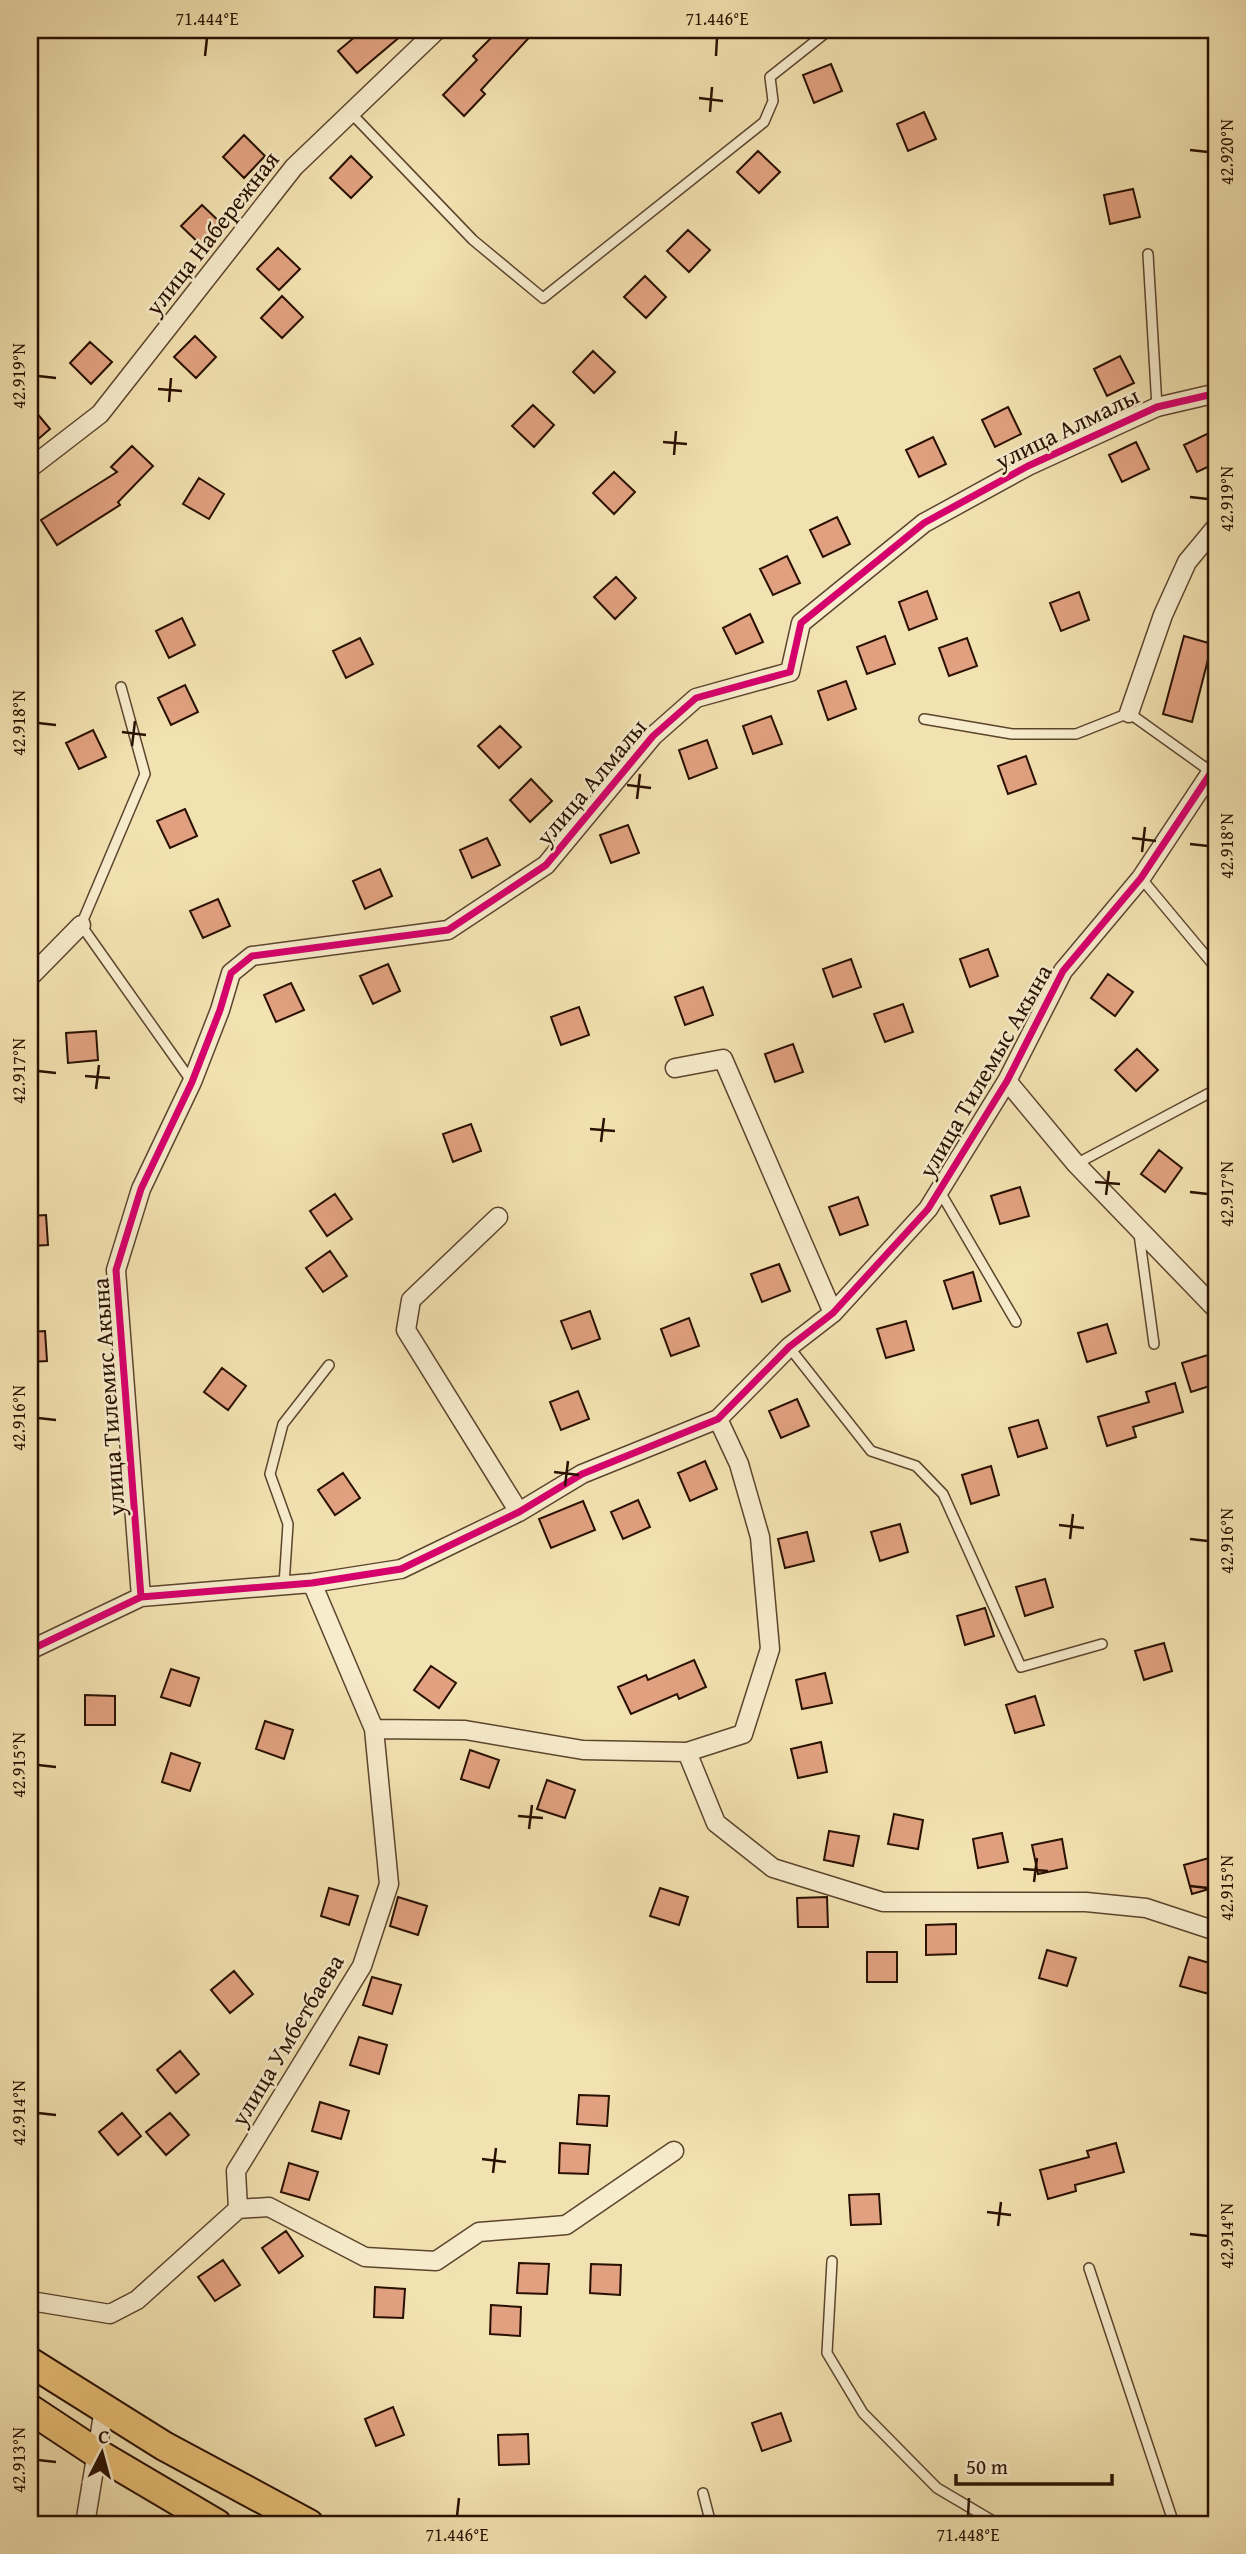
<svg xmlns="http://www.w3.org/2000/svg" width="1246" height="2554" font-family="'Gentium Book Plus',serif">
<style>
.building{fill:#e1a180;stroke:#291001;stroke-width:2}
.lines{fill:none;stroke-linecap:round;stroke-linejoin:round}
.lane-casing{stroke:#5c442d;stroke-width:12}
.street-casing{stroke:#5c442d;stroke-width:21}
.primary-casing{stroke:#291001;stroke-width:32}
.lane{stroke:#f7eccc;stroke-width:9}
.street{stroke:#f7eccc;stroke-width:18}
.primary{stroke:#eac178;stroke-width:28}
.cycleway-casing{stroke:#f7eccc;stroke-width:11}
.cycleway{stroke:#d6006c;stroke-width:7}
.ticks{fill:none;stroke:#291001;stroke-width:2.5}
.labels{text-anchor:middle;dominant-baseline:central;stroke-width:5;stroke-linejoin:round;paint-order:stroke}
.street-label{font-size:24px;fill:#291001;stroke:#f7eccc}
.neatline{fill:none;stroke:#291001;stroke-width:2.5}
.ticks-label{font-size:18px;text-anchor:middle;fill:#291001}
</style>
<rect width="100%" height="100%" fill="#f3e2b1"/>
<filter id="stains"><feTurbulence type="fractalNoise" baseFrequency=".00286" numOctaves="4"/><feColorMatrix values="0 0 0 0 .2 0 0 0 0 .09 0 0 0 0 .02 0 0 0 .5 -.17"/></filter>
<radialGradient id="worn" r=".72"><stop offset=".6" stop-color="#630" stop-opacity="0"/><stop offset="1" stop-color="#630" stop-opacity=".3"/></radialGradient>
<!-- building -->
<path class="building" d="M363 30H408L357 73 338 51Z
M499 30H536L481 90 485 94 464 116 443 95 477 60 473 56Z
M831 64 842 91 814 103 803 75Z
M924 112 936 139 908 151 897 124Z
M244 135 265 156 244 178 223 157Z
M758 151 780 172 759 193 737 172Z
M351 156 372 177 351 198 330 178Z
M1133 189 1140 217 1110 224 1104 195Z
M202 205 223 225 203 247 181 226Z
M688 230 710 250 689 272 667 251Z
M278 248 300 269 279 290 257 269Z
M645 276 666 297 646 318 624 297Z
M282 296 303 317 282 338 261 318Z
M195 336 216 357 196 378 174 357Z
M90 342 112 362 91 384 70 363Z
M593 351 615 372 594 393 573 372Z
M1120 356 1134 383 1107 396 1094 369Z
M30 405 50 429 30 446Z
M533 405 554 425 534 447 512 426Z
M1008 407 1021 434 995 447 982 420Z
M1211 432 1216 443V463L1197 472 1184 445Z
M933 437 946 464 919 477 906 450Z
M1136 442 1149 469 1122 482 1109 455Z
M132 446 153 466 118 502 120 505 57 545 41 520 117 472 111 467Z
M614 472 635 492 614 514 593 493Z
M199 478 224 494 209 519 183 504Z
M837 517 850 544 823 557 810 530Z
M787 556 800 583 773 595 760 569Z
M616 577 636 598 615 619 594 597Z
M927 591 937 619 909 630 899 602Z
M1079 592 1089 620 1061 631 1050 603Z
M750 614 763 642 736 654 723 628Z
M182 618 195 645 169 658 156 631Z
M885 636 895 664 867 674 857 647Z
M1184 636 1212 644 1192 722 1163 714Z
M360 638 373 664 346 678 333 651Z
M967 638 977 666 949 676 939 648Z
M846 681 856 709 828 720 818 691Z
M185 685 198 712 171 725 158 698Z
M771 716 782 744 753 754 743 726Z
M500 726 521 747 499 768 478 746Z
M93 730 106 757 79 769 66 743Z
M707 740 717 768 689 779 679 750Z
M1026 756 1036 784 1008 794 998 766Z
M531 779 552 801 530 822 510 800Z
M185 809 197 836 170 848 157 821Z
M628 825 639 853 611 863 600 835Z
M487 838 500 865 472 878 460 850Z
M380 869 392 896 365 909 353 881Z
M218 899 230 926 203 938 190 911Z
M988 949 998 976 970 987 960 959Z
M851 959 861 987 833 997 823 969Z
M388 964 400 991 373 1004 360 976Z
M1108 974 1133 992 1115 1016 1091 998Z
M291 983 304 1010 276 1022 264 995Z
M703 987 713 1015 685 1025 675 997Z
M903 1004 913 1032 885 1042 874 1014Z
M579 1007 589 1035 561 1045 551 1017Z
M96 1031 98 1060 68 1063 66 1033Z
M793 1044 803 1072 775 1082 765 1054Z
M1137 1049 1158 1070 1136 1091 1115 1070Z
M471 1124 481 1151 453 1162 443 1134Z
M1159 1150 1182 1168 1165 1192 1141 1174Z
M1020 1187 1029 1216 1000 1224 991 1196Z
M335 1194 352 1219 327 1236 310 1211Z
M858 1197 868 1225 840 1235 829 1207Z
M46 1215 48 1245 30 1246V1216Z
M330 1251 347 1276 323 1292 306 1268Z
M779 1264 790 1291 762 1302 751 1274Z
M973 1272 981 1301 953 1309 944 1281Z
M590 1311 600 1339 572 1349 561 1321Z
M689 1318 699 1346 671 1356 661 1329Z
M906 1321 914 1350 886 1358 877 1329Z
M1107 1324 1116 1353 1087 1362 1078 1333Z
M45 1331 47 1361 30 1362V1332Z
M1211 1354 1216 1384 1191 1392 1182 1363Z
M222 1368 246 1386 228 1410 204 1392Z
M1175 1383 1183 1412 1133 1427 1136 1437 1107 1446 1098 1417 1149 1402 1146 1392Z
M578 1391 589 1419 561 1430 550 1402Z
M797 1399 809 1426 781 1438 769 1411Z
M1038 1420 1047 1448 1018 1457 1009 1428Z
M705 1461 717 1489 690 1501 678 1473Z
M991 1466 999 1495 971 1504 962 1475Z
M343 1473 360 1498 335 1515 318 1490Z
M638 1500 650 1527 623 1539 611 1512Z
M583 1501 595 1530 551 1548 539 1519Z
M900 1524 908 1552 880 1561 871 1532Z
M807 1532 814 1561 785 1568 778 1539Z
M1045 1579 1053 1607 1025 1616 1016 1587Z
M985 1608 994 1636 965 1645 957 1616Z
M1164 1643 1172 1671 1144 1680 1135 1651Z
M694 1660 706 1687 679 1699 677 1694 631 1714 618 1687 646 1675 648 1680Z
M431 1666 456 1683 439 1708 414 1690Z
M171 1669 199 1678 190 1706 161 1697Z
M825 1673 832 1703 802 1709 796 1680Z
M85 1695 115 1696V1725H85Z
M1035 1696 1044 1725 1015 1733 1006 1705Z
M265 1721 293 1730 284 1759 256 1749Z
M821 1742 827 1772 798 1778 791 1749Z
M470 1750 499 1760 489 1788 461 1779Z
M171 1753 200 1763 190 1791 162 1782Z
M547 1780 575 1790 565 1818 537 1809Z
M894 1814 923 1820 918 1849 888 1844Z
M829 1831 859 1836 853 1866 824 1860Z
M1002 1833 1008 1862 978 1868 973 1839Z
M1062 1839 1067 1868 1038 1874 1032 1845Z
M1216 1856V1887L1192 1894 1184 1865Z
M329 1888 358 1896 349 1925 321 1916Z
M660 1888 688 1897 679 1925 650 1916Z
M398 1897 427 1906 418 1935 390 1926Z
M827 1897 828 1927H798L797 1898Z
M956 1924V1954L926 1955V1925Z
M1047 1950 1076 1958 1067 1986 1039 1978Z
M867 1952H897V1982H867Z
M1189 1957 1216 1965 1209 1994 1180 1986Z
M234 1971 253 1994 230 2013 211 1990Z
M372 1977 401 1985 392 2014 363 2005Z
M359 2037 387 2045 379 2074 350 2065Z
M180 2051 199 2074 176 2093 157 2070Z
M579 2095 609 2096 607 2126 577 2124Z
M320 2102 349 2111 341 2139 312 2131Z
M122 2113 141 2136 118 2155 99 2132Z
M170 2113 189 2135 166 2155 146 2132Z
M560 2143 590 2145 588 2174 559 2173Z
M1116 2143 1124 2172 1075 2185 1076 2191 1048 2199 1040 2170 1089 2157 1087 2151Z
M289 2163 318 2172 309 2200 281 2192Z
M879 2194 881 2224 851 2225 849 2195Z
M286 2231 303 2256 279 2273 262 2248Z
M223 2260 240 2285 215 2301 198 2277Z
M519 2263 549 2264 547 2294 517 2293Z
M591 2264 621 2265 620 2295 590 2293Z
M375 2287 405 2289 403 2318 374 2317Z
M491 2305 521 2307 520 2336 490 2334Z
M393 2407 404 2435 376 2446 365 2419Z
M781 2413 791 2441 762 2451 752 2423Z
M528 2434 529 2464 499 2465 498 2435Z"/>
<g class="lines">
<!-- lane casing -->
<g class="lane-casing">
<path id="lane" d="M350 112 473 240 543 298 764 122 773 101 770 77 828 31
M1148 254 1157 407
M121 687 145 774 81 925 192 1082
M924 719 1012 734H1076L1129 713 1210 771
M1141 878 1216 968
M1076 1164 1215 1090 1216 1083
M939 1190 1016 1322
M1139 1234 1154 1344
M789 1347 871 1451 916 1466 943 1494 1021 1667 1102 1644
M284 1585 288 1524 270 1474 283 1424 329 1365
M832 2261 827 2353 863 2413 937 2488 998 2524
M1089 2268 1174 2524
M703 2493 711 2524"/>
</g>
<!-- street casing -->
<g class="street-casing">
<path id="street" d="M30 468 100 414 294 167 437 30
M1129 713 1163 615 1187 562 1216 527
M30 977 81 925
M675 1068 723 1059 833 1313
M1007 1081 1076 1164 1216 1309
M498 1217 411 1300 406 1330 519 1512
M312 1583 374 1729 465 1730 583 1750 687 1752 743 1734 770 1649 760 1537 739 1464 718 1419
M141 1597 116 1270 141 1189 192 1082 220 1010 231 973 252 956 448 930 546 865 653 736 696 698 790 672 801 623 924 523 1028 466 1157 407 1213 394 1216 396
M30 1650 141 1597 312 1583 401 1569 519 1512 582 1474 718 1419 789 1347 833 1313 928 1209 1007 1081 1063 971 1141 878 1216 765
M687 1752 716 1823 773 1868 883 1902H1086L1146 1908 1216 1931
M238 2209 269 2207 365 2257 436 2261 479 2232 566 2225 674 2151
M30 2306 37 2302 110 2314 137 2300 238 2209 236 2171 362 1966 389 1884 374 1729
M85 2524 104 2409"/>
</g>
<!-- primary casing -->
<g class="primary-casing">
<path id="primary" d="M30 2362 164 2446 309 2524
M30 2409 95 2452 217 2524"/>
</g>
<!-- lane -->
<use href="#lane" class="lane"/>
<!-- street -->
<use href="#street" class="street"/>
<!-- primary -->
<use href="#primary" class="primary"/>
<!-- cycleway casing -->
<g class="cycleway-casing">
<path id="cycleway" d="M141 1597 116 1270 141 1189 192 1082 220 1010 231 973 252 956 448 930 546 865 653 736 696 698 790 672 801 623 924 523 1028 466 1157 407 1213 394 1216 396
M30 1650 141 1597 312 1583 401 1569 519 1512 582 1474 718 1419 789 1347 833 1313 928 1209 1007 1081 1063 971 1141 878 1216 765"/>
</g>
<!-- cycleway -->
<use href="#cycleway" class="cycleway"/>
</g>
<!-- ticks -->
<path class="ticks" d="M205 56 207 38M716 56 717 38M699 98 723 101M710 112 712 87M1190 150 1208 152M38 376 56 378M158 389 182 391M169 402 171 378M663 442 687 444M674 455 676 431M1190 497 1208 499M38 723 56 725M122 732 146 735M132 746 135 721M627 785 651 788M637 799 640 774M1132 838 1156 841M1190 844 1208 846M1142 852 1145 827M38 1071 56 1073M85 1076 110 1078M96 1089 99 1065M590 1129 615 1131M601 1142 604 1118M1095 1182 1120 1184M1190 1192 1208 1194M1106 1195 1109 1171M38 1418 56 1420M554 1472 579 1475M565 1486 568 1461M1059 1525 1084 1528M1070 1539 1073 1514M1190 1539 1208 1541M38 1765 56 1767M518 1816 543 1818M529 1829 532 1805M1023 1869 1048 1871M1034 1882 1037 1858M1190 1886 1208 1888M38 2113 56 2115M482 2159 506 2162M493 2173 496 2148M987 2212 1011 2215M998 2226 1001 2202M1190 2234 1208 2236M38 2460 56 2462M457 2516 459 2498M968 2516 969 2498"/>
<g class="labels">
<!-- street labels -->
<g class="street-label">
<text transform="translate(212 233) rotate(-52)">улица Набережная</text>
<text transform="translate(1067 428) rotate(-26)">улица Алмалы</text>
<text transform="translate(591 782) rotate(-50)">улица Алмалы</text>
<text transform="translate(985 1071) rotate(-60)">улица Тилемыс Акына</text>
<text transform="translate(108 1397) rotate(-94)">улица Тилемис Акына</text>
<text transform="translate(287 2040) rotate(-59)">улица Умбетбаева</text>
</g>
</g>
<!-- margin -->
<rect width="1246" height="2554" fill="none" stroke="#f3e2b1" stroke-width="77"/>
<!-- north arrow -->
<g transform="translate(102 2453) rotate(6)" stroke="#f7eccc" stroke-width="5" paint-order="stroke">
<path d="M0-5L12 26L0 18L-12 26Z" fill="#291001"/>
<text y="-10" font-size="19" font-weight="bold" text-anchor="middle" fill="#291001">С</text>
</g>
<!-- scale -->
<path d="M956 2474v10h156v-10" fill="none" stroke="#291001" stroke-width="3.5"/>
<text x="966" y="2474" font-size="21" fill="#291001" stroke="#f7eccc" stroke-width="5" paint-order="stroke">50 m</text>
<rect x="38" y="38" width="1170" height="2478" class="neatline"/>
<g class="ticks-label">
<text x="207" y="25">71.444°E</text>
<text x="717" y="25">71.446°E</text>
<text transform="translate(1227 152) rotate(-90)" y="6">42.920°N</text>
<text transform="translate(19 376) rotate(-90)" y="6">42.919°N</text>
<text transform="translate(1227 499) rotate(-90)" y="6">42.919°N</text>
<text transform="translate(19 723) rotate(-90)" y="6">42.918°N</text>
<text transform="translate(1227 846) rotate(-90)" y="6">42.918°N</text>
<text transform="translate(19 1071) rotate(-90)" y="6">42.917°N</text>
<text transform="translate(1227 1194) rotate(-90)" y="6">42.917°N</text>
<text transform="translate(19 1418) rotate(-90)" y="6">42.916°N</text>
<text transform="translate(1227 1541) rotate(-90)" y="6">42.916°N</text>
<text transform="translate(19 1765) rotate(-90)" y="6">42.915°N</text>
<text transform="translate(1227 1888) rotate(-90)" y="6">42.915°N</text>
<text transform="translate(19 2113) rotate(-90)" y="6">42.914°N</text>
<text transform="translate(1227 2236) rotate(-90)" y="6">42.914°N</text>
<text transform="translate(19 2460) rotate(-90)" y="6">42.913°N</text>
<text x="457" y="2541">71.446°E</text>
<text x="968" y="2541">71.448°E</text>
</g>
<rect width="100%" height="100%" filter="url(#stains)"/>
<rect width="100%" height="100%" fill="url(#worn)"/>
</svg>
